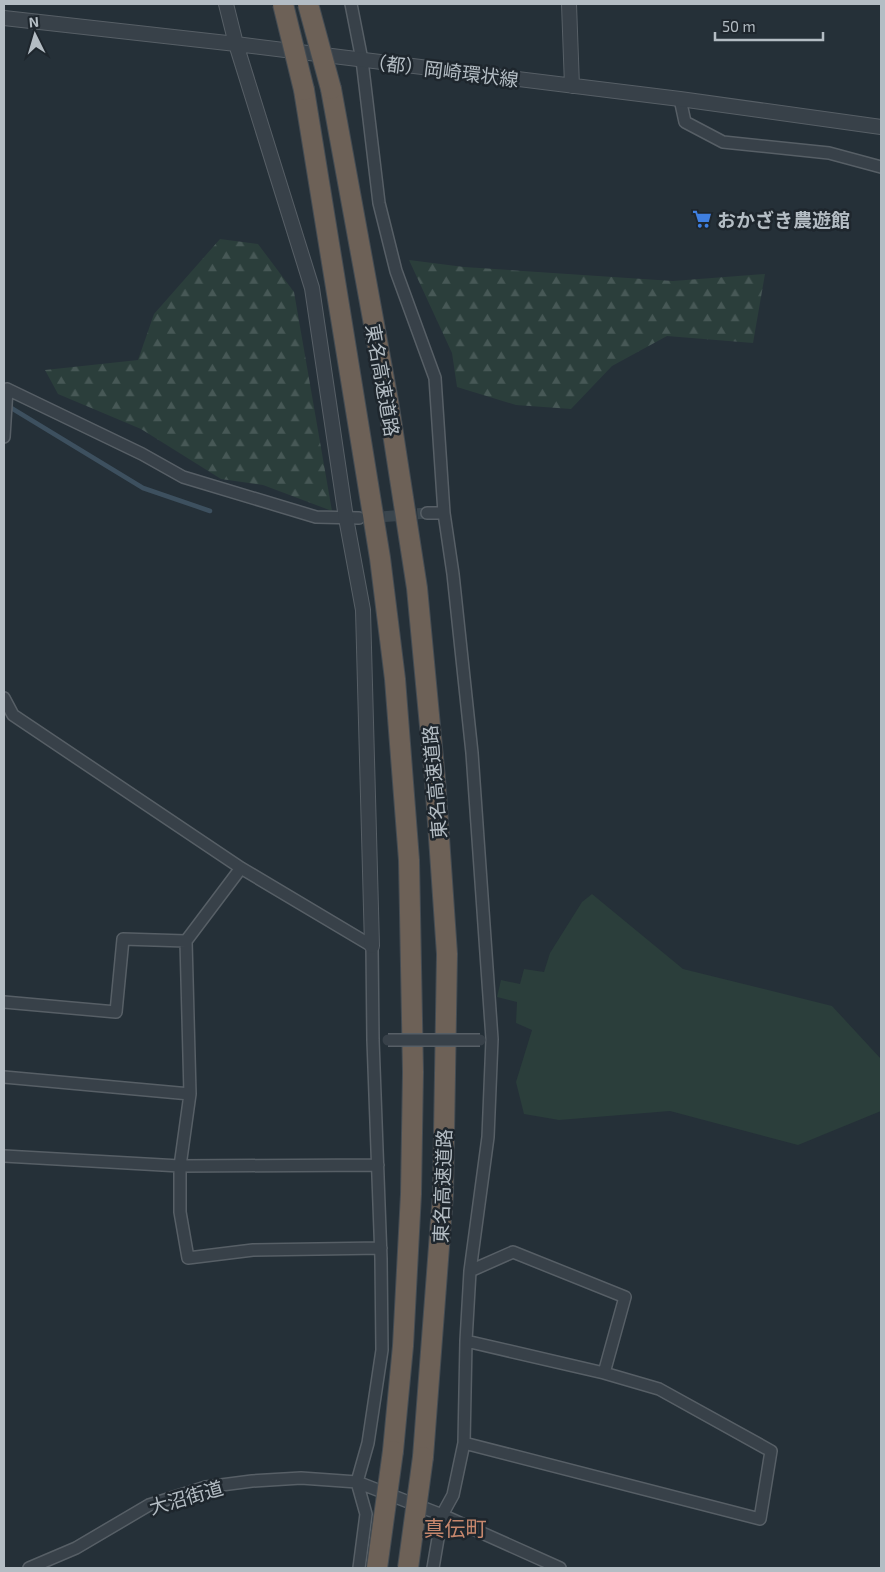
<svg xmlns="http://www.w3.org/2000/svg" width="885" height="1572" font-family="'Exo 2','Noto Sans JP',sans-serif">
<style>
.grass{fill:#2b3e3b}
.forest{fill:url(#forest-firs)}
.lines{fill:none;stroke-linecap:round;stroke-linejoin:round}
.stream{stroke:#3d505f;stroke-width:4.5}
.minor-tunnel{stroke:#3a454d;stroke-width:11;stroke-dasharray:11 5.5;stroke-linecap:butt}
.minor-casing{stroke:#575f66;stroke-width:14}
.tertiary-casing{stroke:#575f66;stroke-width:16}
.motorway-casing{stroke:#444c53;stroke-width:22}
.minor{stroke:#384149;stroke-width:11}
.tertiary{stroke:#384149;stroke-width:14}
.motorway{stroke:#6d6157;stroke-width:20}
.minor-bridge-casing{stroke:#575f66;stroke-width:14;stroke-linecap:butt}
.motorway-bridge-casing{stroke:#444c53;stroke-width:22;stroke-linecap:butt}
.minor-bridge{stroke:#384149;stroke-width:11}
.motorway-bridge{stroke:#6d6157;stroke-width:20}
.labels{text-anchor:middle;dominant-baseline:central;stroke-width:5;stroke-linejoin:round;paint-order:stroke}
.street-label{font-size:19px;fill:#b4bdc4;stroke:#1e262d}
.poi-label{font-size:19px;font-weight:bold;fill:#b4bdc4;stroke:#1e262d;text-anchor:start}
.quarter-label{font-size:21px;fill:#c6876d;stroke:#1e262d}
</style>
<defs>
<pattern id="forest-firs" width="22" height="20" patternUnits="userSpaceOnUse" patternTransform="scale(1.25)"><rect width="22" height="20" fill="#2b3e3b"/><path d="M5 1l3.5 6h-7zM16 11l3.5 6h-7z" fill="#475856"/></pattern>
</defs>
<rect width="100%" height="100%" fill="#253038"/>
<!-- grass -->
<path class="grass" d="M592 894 683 969 832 1006 881 1059V1111L798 1145 670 1111 559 1120 524 1114 516 1082 532 1030 516 1023 517 1002 497 997 501 980 520 984 524 969 544 972 550 953 582 902Z"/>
<!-- forest -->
<path class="forest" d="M220 239 258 244 294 292 332 511 263 485 221 479 141 429 58 394 45 370 138 360 154 314Z
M409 260 464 267 673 281 765 274 753 343 667 336 612 366 571 409 516 405 457 387 452 353Z"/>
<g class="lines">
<!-- stream -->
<path class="stream" d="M8 406 143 488 210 511"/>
<!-- minor-tunnel -->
<path class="minor-tunnel" d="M368 518 427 513"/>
<!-- minor casing -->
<g class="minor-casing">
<path id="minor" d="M351 4 362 60 379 203 396 271 435 378 444 513 453 574 472 753 492 1039 488 1137 470 1271 466 1341 464 1443 453 1495 442 1515 433 1568
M680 99 685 122 723 142 829 153 881 167
M4 437 7 389 142 454 183 477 316 517 359 518
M427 513H444
M4 698 13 715 241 868 372 946 373 1040 381 1259 382 1350 368 1443 357 1482 366 1514 359 1568
M4 1002 116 1012 123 939 186 941
M4 1077 190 1094
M4 1156 180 1166 190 1094 186 941 241 868
M378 1165 180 1166V1212L188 1258 253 1250 381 1248
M470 1271 513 1252 625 1297 604 1373
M464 1443 760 1519 771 1451 659 1389 604 1373 466 1341
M29 1568 76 1548 149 1505 206 1487 252 1481 301 1478 357 1482 442 1515 560 1568"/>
</g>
<!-- tertiary casing -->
<g class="tertiary-casing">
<path id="tertiary" d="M226 4 236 44 312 288 346 518 363 610 372 946
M569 4 572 86
M4 18 236 44 680 99 881 127"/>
</g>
<!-- motorway casing -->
<g class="motorway-casing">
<path id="motorway" d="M331 89 388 401 417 588 435 779 447 954 443 1194 423 1457
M304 90 380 558 395 679 409 860 413 1072 411 1194 403 1346 393 1451"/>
</g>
<!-- minor -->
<use href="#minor" class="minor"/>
<!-- tertiary -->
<use href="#tertiary" class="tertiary"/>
<!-- motorway -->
<use href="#motorway" class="motorway"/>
<!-- minor-bridge casing -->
<g class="minor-bridge-casing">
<path id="minor-bridge" d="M388 1040H480"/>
</g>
<!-- motorway-bridge casing -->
<g class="motorway-bridge-casing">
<path id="motorway-bridge" d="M283 4 304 90
M308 4 331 89
M377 1568 393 1451
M408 1568 423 1457"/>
</g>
<!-- minor-bridge -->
<use href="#minor-bridge" class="minor-bridge"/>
<!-- motorway-bridge -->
<use href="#motorway-bridge" class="motorway-bridge"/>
</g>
<!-- icons -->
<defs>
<g id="supermarket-bare" transform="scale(1.5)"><path d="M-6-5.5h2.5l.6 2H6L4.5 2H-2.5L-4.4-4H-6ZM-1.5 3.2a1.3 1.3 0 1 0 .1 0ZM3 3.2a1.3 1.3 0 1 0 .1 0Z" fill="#3f7fe0" stroke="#1e262d" stroke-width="2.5" paint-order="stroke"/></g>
</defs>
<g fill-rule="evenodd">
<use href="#supermarket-bare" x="702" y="219"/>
</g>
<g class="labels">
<!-- street labels -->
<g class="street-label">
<text transform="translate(443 70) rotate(7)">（都）岡崎環状線</text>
<text transform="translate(383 380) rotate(80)">東名高速道路</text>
<text transform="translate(434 782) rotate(-95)">東名高速道路</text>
<text transform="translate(442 1186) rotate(-88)">東名高速道路</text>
<text transform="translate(186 1497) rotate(-16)">大沼街道</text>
</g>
<!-- poi labels -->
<g class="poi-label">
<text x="717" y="219">おかざき農遊館</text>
</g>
<!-- quarter labels -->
<g class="quarter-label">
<text x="455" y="1527">真伝町</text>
</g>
</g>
<!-- border -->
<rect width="885" height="1572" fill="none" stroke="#b4bdc4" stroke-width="10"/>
<!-- north arrow -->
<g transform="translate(35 35) rotate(355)" stroke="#1e262d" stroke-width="4" paint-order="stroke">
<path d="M0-4L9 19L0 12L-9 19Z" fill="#b4bdc4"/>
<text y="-8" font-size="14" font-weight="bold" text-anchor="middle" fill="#b4bdc4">N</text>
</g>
<!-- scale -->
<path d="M715 32v8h108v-8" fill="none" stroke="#b4bdc4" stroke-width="2.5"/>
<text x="722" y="32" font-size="15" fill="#b4bdc4" stroke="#1e262d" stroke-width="4" paint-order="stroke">50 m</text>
</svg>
